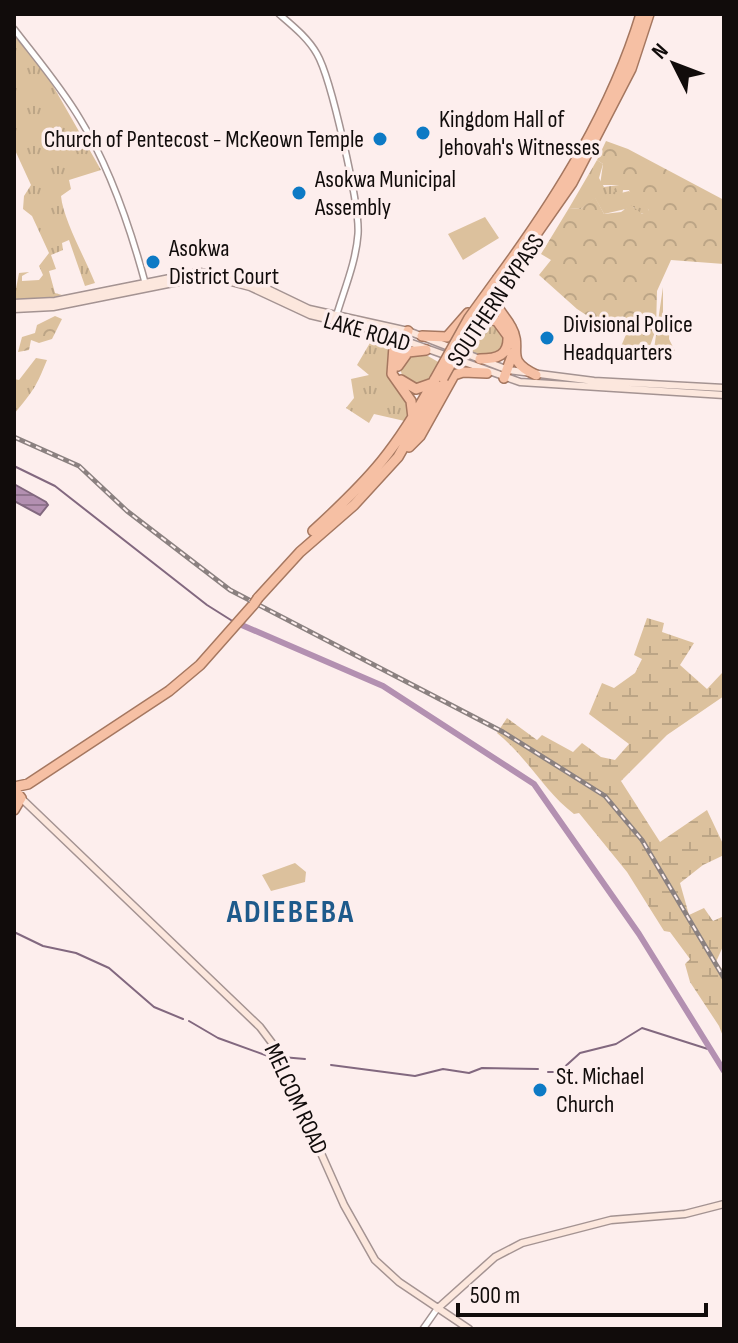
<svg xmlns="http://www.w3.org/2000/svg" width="738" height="1343" font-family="'Sofia Sans Condensed',sans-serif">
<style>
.grass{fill:url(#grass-tufts)}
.forest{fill:url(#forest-crowns)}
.wetland{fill:url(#wetland-marsh)}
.green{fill:#dcc19d}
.water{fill:url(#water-rules);stroke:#82687f;stroke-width:2}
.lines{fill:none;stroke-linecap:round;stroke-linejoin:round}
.stream{stroke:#82687f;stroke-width:2}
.river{stroke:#b390b1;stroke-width:6}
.tertiary-casing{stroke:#a49392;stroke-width:8}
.secondary-casing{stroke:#a49392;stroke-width:9}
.trunk-casing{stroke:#a57760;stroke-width:12}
.tertiary{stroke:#fff;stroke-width:5}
.secondary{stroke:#fce7dd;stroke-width:6}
.trunk{stroke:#f6c0a4;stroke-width:9}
.rail-casing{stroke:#8b8180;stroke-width:5}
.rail{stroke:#fdeeed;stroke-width:2;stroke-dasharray:6;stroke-linecap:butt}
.trunk-bridge-casing{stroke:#a57760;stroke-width:12;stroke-linecap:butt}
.trunk-bridge{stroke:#f6c0a4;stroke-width:9}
.poi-dot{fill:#0d7ac5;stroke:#fdeeed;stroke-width:3}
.labels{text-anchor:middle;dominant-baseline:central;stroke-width:7;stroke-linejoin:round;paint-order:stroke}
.poi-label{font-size:24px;fill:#110c0b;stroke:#fdeeed;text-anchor:start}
.street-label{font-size:24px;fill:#110c0b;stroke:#fdeeed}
.district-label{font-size:32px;font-weight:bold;letter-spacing:2px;fill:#1e5a8b;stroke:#fdeeed}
</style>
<defs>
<pattern id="grass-tufts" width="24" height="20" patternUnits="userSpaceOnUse" patternTransform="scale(2)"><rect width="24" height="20" fill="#dcc19d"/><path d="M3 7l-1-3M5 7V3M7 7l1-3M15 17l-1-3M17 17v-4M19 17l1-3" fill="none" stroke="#bca586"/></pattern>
<pattern id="forest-crowns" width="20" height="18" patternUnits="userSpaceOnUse" patternTransform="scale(2)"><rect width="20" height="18" fill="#dcc19d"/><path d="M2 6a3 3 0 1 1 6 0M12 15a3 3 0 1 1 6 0" fill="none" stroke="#bca586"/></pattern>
<pattern id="wetland-marsh" width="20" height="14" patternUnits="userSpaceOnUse" patternTransform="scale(2)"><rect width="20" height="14" fill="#dcc19d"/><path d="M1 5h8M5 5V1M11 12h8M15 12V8" fill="none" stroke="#bca586"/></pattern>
<pattern id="water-rules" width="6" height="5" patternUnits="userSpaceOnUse" patternTransform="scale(2)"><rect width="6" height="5" fill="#b390b1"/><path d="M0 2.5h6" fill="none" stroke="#90748e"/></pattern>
</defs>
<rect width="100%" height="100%" fill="#fdeeed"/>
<!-- grass -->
<path class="grass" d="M14 35 48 77 101 170 69 180 71 189 61 196C63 219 85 258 95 283L85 286 69 240 62 243 63 250 51 255 56 269 49 271 55 293 62 295 47 299H14L19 273 29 272 22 276V281L39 280 43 275 39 266 49 253 32 216 23 209 24 196 31 185 14 148Z
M597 160 603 164 599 178 604 187 619 185 617 194 629 191 649 210 646 214 637 213 634 207 604 214 595 198 581 209 569 208Z
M489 322 497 324 506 339 498 355 481 357 462 350 474 329Z
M374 336 389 343C390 372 409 392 409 422L374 414 369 423 346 408 354 398 351 379 369 375 357 365Z
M421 352 440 363 431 379 419 386 403 379 400 368 407 355Z
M36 358 47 360C36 387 34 390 14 414V379L19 380Z"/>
<!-- forest -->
<path class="forest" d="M606 141 628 149 724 200V264L671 260 657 291 656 329 650 346 639 349 634 359 627 350 620 349 627 332 617 335 577 309 539 275 551 260 541 254 569 208 581 209 595 197 604 214 621 212 631 205 642 214 649 210 633 200 629 190H623L622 198 617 199V193L613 191 619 185H600L603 164 597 160Z
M663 287V316L670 317 669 339 675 351 654 349Z
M55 316 62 319 52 339 39 343 31 340 29 350 18 352 22 337 35 333 37 325Z"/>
<!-- wetland -->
<path class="wetland" d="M647 618 664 623 662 632 694 643 680 665 707 689 722 673 724 696 667 735 621 781 660 842 707 810 724 846V855L703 865 680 883 689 915 704 908 713 921 724 916V944L716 962 724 971V1039L719 1026 690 982 685 964 690 959 670 932 664 931 627 872 579 813 574 814C543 790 529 759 497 733L507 718 537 740 542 735 573 752 582 743 601 757 615 760 629 744 589 714 602 683 614 688 635 673 642 659 634 655Z"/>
<!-- green -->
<path class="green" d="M485 217 499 238 463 260 448 234Z
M295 863 306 872 305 882 271 891 262 875Z"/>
<!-- water -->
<path class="water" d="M14 484 46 502 48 505 40 515 14 501Z"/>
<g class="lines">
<!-- stream -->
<path class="stream" d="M14 466 55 486 207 605 234 622
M14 932 43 946 76 953 109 968 154 1007 183 1019
M189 1021 218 1038 276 1059
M282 1057 305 1059
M331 1065 415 1076 443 1069 469 1073 482 1068 538 1069
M548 1072H559L580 1053 616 1044 642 1028 711 1050"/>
<!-- river -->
<path class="river" d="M237 623 383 686 534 784 639 934 724 1071"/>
<!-- tertiary casing -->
<g class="tertiary-casing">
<path id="tertiary" d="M279 14C293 26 308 38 317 54 331 78 360 206 358 234 356 262 344 290 336 317
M14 29C37 59 61 87 80 119 111 169 131 230 146 286
M423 1329 437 1309"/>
</g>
<!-- secondary casing -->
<g class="secondary-casing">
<path id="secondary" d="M14 303 55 301 200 272 253 282 309 309 408 331 508 370 594 381 724 388
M14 309 53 307 188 280 220 279 250 287 310 315 378 331 520 382 724 395
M21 798 260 1027 272 1043 344 1205 375 1260 399 1282 469 1329
M437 1309 495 1257 522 1243 611 1220 685 1214 724 1204"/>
</g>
<!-- trunk casing -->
<g class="trunk-casing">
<path id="trunk" d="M498 278C557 198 612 110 641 14
M497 292C494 310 503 312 511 327 524 350 502 359 536 375
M473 324 488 319 497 321 508 336C509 355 498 359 480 359
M470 329 572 183 631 69 649 14
M378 331 394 346 392 374 411 401 413 418
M422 336 447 337 468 313
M395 357 408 331
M398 366 408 352 426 350
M504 378 513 353
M401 380 416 389 433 383
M409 447 420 436 454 375 463 372 487 373
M313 531C372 477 396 450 435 379
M258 598 300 552 354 505 398 457 443 378
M14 787 28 784 169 691 200 665 254 604
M14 789 21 798 14 810"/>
</g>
<!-- tertiary -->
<use href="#tertiary" class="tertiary"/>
<!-- secondary -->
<use href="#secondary" class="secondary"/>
<!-- trunk -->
<use href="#trunk" class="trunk"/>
<!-- rail casing -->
<g class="rail-casing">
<path id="rail" d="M14 437 79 466 127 511 230 590 503 732 605 796 642 840 724 978"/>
</g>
<!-- rail -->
<use href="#rail" class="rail"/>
<!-- trunk-bridge casing -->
<g class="trunk-bridge-casing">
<path id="trunk-bridge" d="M443 378 470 329
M435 379 469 318 498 278
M254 604 258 598"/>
</g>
<!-- trunk-bridge -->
<use href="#trunk-bridge" class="trunk-bridge"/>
</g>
<!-- markers -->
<g class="poi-dot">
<circle cx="423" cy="133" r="8"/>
<circle cx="380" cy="139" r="8"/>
<circle cx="299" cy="193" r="8"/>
<circle cx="153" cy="262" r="8"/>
<circle cx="547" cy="338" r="8"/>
<circle cx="540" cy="1090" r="8"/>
</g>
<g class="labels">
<!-- poi labels -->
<g class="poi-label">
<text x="439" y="119">Kingdom Hall of<tspan x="439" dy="28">Jehovah's Witnesses</tspan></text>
<text x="364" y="139" text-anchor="end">Church of Pentecost - McKeown Temple</text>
<text x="315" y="179">Asokwa Municipal<tspan x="315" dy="28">Assembly</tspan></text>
<text x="169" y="248">Asokwa<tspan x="169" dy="28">District Court</tspan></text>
<text x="563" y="324">Divisional Police<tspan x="563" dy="28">Headquarters</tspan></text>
<text x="556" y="1076">St. Michael<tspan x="556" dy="28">Church</tspan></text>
</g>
<!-- street labels -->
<g class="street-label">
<text transform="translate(496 300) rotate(-56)">SOUTHERN BYPASS</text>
<text transform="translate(367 332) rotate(16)">LAKE ROAD</text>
<text transform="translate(296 1099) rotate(65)">MELCOM ROAD</text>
</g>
<!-- district labels -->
<g class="district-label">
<text x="291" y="912">ADIEBEBA</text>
</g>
</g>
<!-- border -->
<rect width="738" height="1343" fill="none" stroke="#110c0b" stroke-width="32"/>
<!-- north arrow -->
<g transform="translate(674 64) rotate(312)" stroke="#fdeeed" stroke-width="6" paint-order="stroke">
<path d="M0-6L14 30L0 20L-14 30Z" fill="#110c0b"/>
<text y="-12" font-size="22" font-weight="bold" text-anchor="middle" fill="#110c0b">N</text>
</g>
<!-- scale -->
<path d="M458 1303v12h248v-12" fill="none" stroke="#110c0b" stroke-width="4"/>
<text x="470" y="1303" font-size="24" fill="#110c0b" stroke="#fdeeed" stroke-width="6" paint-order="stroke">500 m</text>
</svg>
